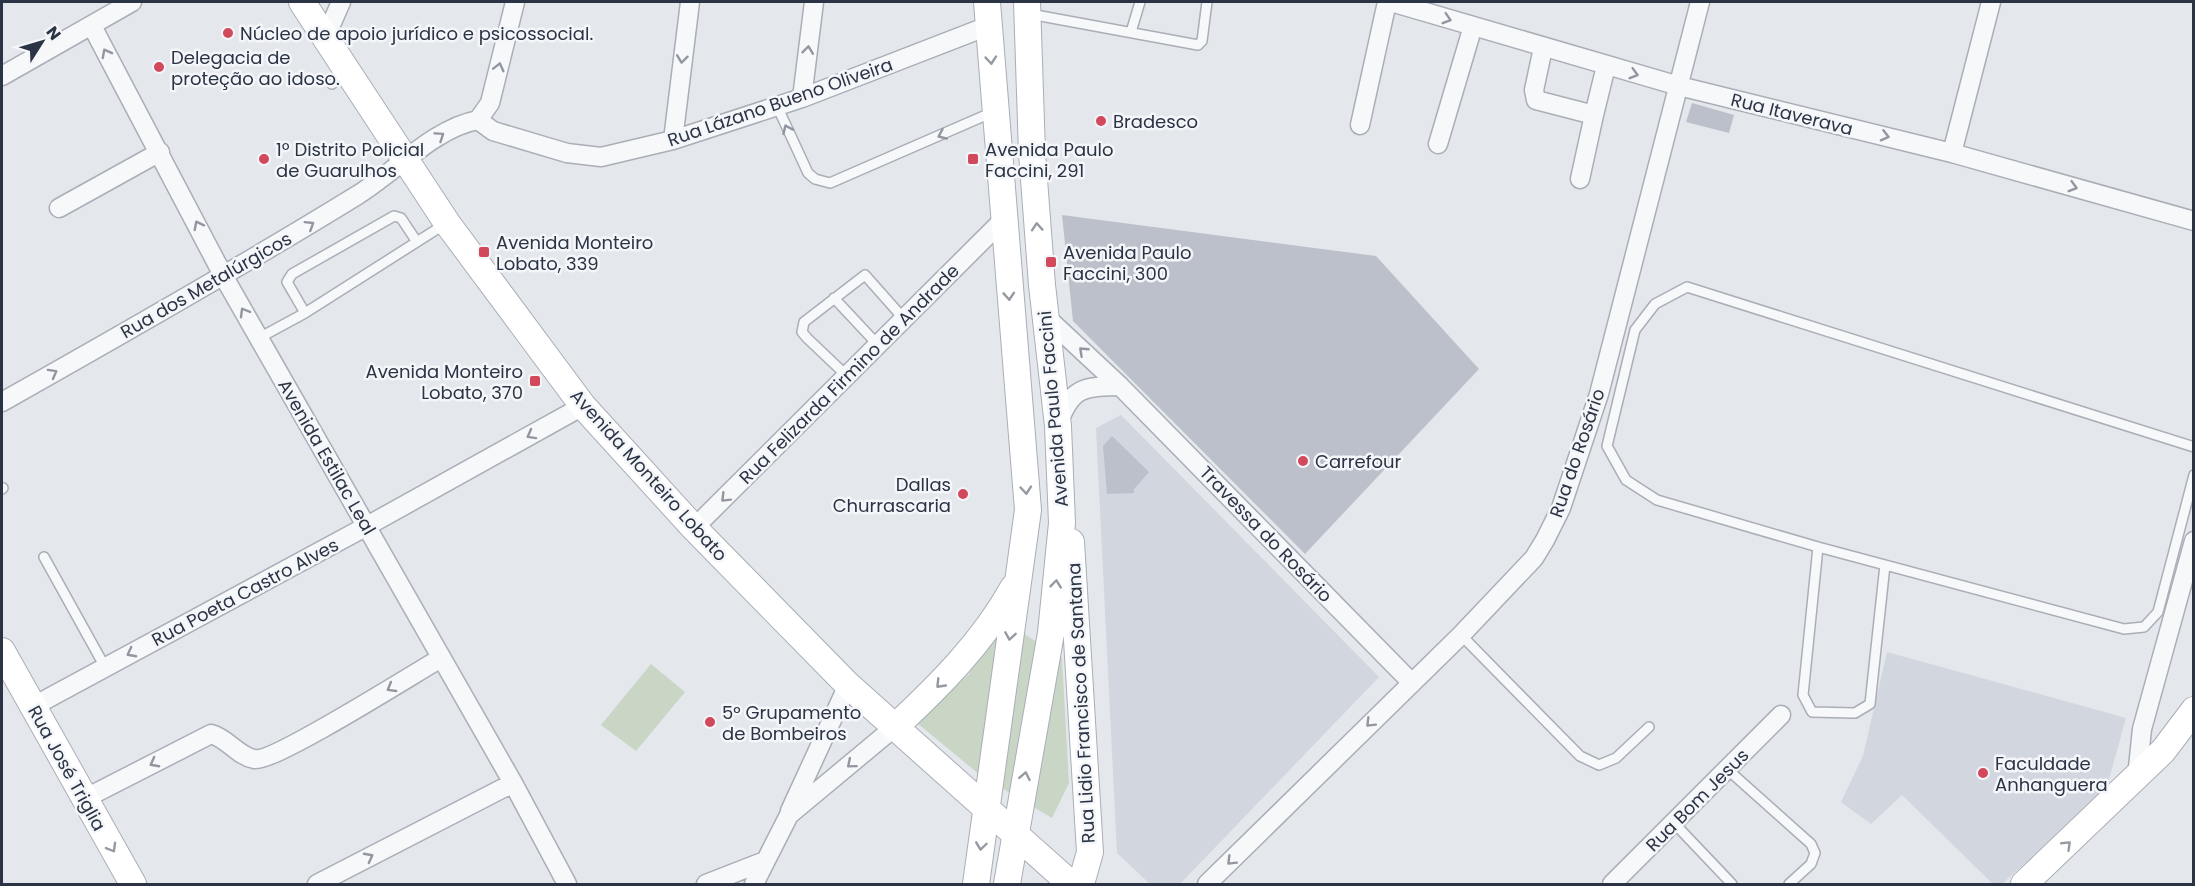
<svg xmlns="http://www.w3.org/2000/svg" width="2195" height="886" font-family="Poppins,sans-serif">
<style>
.built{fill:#d2d6de}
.green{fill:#c9d6c5}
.building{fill:#bbc0ca}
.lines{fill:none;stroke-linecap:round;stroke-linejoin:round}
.lane-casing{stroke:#a9aeb7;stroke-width:12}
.street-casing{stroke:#a9aeb7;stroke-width:21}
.secondary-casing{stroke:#a9aeb7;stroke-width:28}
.lane{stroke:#f7f8fa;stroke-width:9}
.street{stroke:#f7f8fa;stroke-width:18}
.secondary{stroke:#fff;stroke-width:26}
.oneway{stroke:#9196a0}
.oneway2{stroke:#959aa2}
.poi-dot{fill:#d1495b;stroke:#f4f6f9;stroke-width:2}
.labels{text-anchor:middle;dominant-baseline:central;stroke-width:5;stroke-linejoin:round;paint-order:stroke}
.poi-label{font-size:18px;fill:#2b3445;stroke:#f4f6f9;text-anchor:start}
.street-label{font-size:18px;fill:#2b3445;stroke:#f4f6f9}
</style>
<rect width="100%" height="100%" fill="#e4e7ec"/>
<!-- built -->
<path class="built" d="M1121 415 1379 677 1180 884H1150L1117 853 1096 428Z
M1887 652 2126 718 2106 790 2002 884H1993L1902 795 1871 824 1841 802 1863 756Z"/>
<!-- green -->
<path class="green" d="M1004 621 1062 658 1069 783 1052 818 980 775 917 723 969 674Z
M651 664 685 692 636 751 601 725Z"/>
<!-- building -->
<path class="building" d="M1692 103 1734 115 1729 133 1686 122Z
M1062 215 1376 256 1479 369 1305 554 1073 321Z
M1112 436 1149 472 1134 489V493L1107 494 1103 446Z"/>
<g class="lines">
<!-- lane casing -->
<g class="lane-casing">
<path id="lane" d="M1030 14 1198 45 1202 41 1207 2
M1131 32 1140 2
M332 84 348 74
M777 106 808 173 815 179 830 183 993 112
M834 298 878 345
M305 313 287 282 292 274 394 216 401 218 417 242
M259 338 305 313 445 224
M847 376 807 338 802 332 804 322 865 275 904 319
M2194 447 1687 287 1655 304 1635 330 1607 446 1626 480 1657 500 1818 547 2124 629 2144 627 2158 612 2194 475
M2 489 3 488
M1818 547 1803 695 1812 712 1855 713 1870 704 1885 565
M44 557 105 667
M1461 635 1580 756 1599 765 1616 758 1649 727
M1727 769 1811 844 1815 853 1811 864 1789 884
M1674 823 1732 884"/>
</g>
<!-- street casing -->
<g class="street-casing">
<path id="street" d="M1391 2 1679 86 1952 153 2194 221
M92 26 224 277 513 783 567 884
M326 36 341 2
M1543 48 1534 90 1536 100 1594 115 1580 179
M2 76 132 2
M802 98 814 2
M1594 115 1606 66
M478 120 493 131 567 153 601 157 673 140 802 98 988 26
M478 120 490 103 515 2
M1360 125 1387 2
M673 140 690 2
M1438 144 1473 26
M1952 153 1991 2
M59 208 160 152
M1045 316 1120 386 1411 682
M2 402C121 335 239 268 356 196 394 173 434 128 478 120
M1058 424C1072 386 1084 387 1120 386
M694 528 1004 219
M32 707 367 526 583 406
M2137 777 2142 729 2194 541
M84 799 211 734C227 738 238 756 254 759 273 763 415 673 441 658
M790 811 848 685
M317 884 513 783
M706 884 765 861
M754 884 789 815 896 726
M1207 884 1461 635 1534 558 1545 540 1561 508 1599 394 1700 2
M1612 884 1781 715"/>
</g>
<!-- secondary casing -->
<g class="secondary-casing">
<path id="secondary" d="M302 2 447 223 583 406 694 528 848 685 1071 884
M1071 542 1090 852 1081 884
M2 651 133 884
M896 726C940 685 983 642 1013 588
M976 884 1028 510 987 2
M1007 884 1051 633 1062 523 1058 426 1042 285 1032 153 1027 2
M2024 884 2163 751 2194 710"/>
</g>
<!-- lane -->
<use href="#lane" class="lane"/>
<!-- street -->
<use href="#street" class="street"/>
<!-- secondary -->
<use href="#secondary" class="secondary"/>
</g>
<!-- one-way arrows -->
<defs><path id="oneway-chevron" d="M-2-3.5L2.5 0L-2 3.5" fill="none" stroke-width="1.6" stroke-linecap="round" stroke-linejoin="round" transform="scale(1.5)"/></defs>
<g class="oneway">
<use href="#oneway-chevron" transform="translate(1447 19) rotate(17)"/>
<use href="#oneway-chevron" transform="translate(808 50) rotate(-83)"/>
<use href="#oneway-chevron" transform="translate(106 53) rotate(-118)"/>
<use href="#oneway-chevron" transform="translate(682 59) rotate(97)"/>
<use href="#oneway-chevron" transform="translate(499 67) rotate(-76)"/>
<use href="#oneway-chevron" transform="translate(1634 74) rotate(16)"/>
<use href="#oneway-chevron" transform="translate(787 129) rotate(-114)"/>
<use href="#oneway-chevron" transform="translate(942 135) rotate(156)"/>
<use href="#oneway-chevron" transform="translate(440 136) rotate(-34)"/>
<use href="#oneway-chevron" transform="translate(1885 136) rotate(14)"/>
<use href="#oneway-chevron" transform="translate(2073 187) rotate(16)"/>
<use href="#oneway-chevron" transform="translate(198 225) rotate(-117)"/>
<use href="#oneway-chevron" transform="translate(310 225) rotate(-32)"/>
<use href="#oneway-chevron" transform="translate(244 312) rotate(-120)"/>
<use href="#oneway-chevron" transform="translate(1083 351) rotate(-137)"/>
<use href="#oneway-chevron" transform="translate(53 373) rotate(-29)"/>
<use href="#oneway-chevron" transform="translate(531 435) rotate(151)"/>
<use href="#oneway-chevron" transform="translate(725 498) rotate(135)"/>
<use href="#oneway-chevron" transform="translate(131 653) rotate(152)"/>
<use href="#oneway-chevron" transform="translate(391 688) rotate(149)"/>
<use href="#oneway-chevron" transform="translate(1370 723) rotate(135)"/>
<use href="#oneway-chevron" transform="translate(154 763) rotate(152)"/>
<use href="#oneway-chevron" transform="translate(851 764) rotate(140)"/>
<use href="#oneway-chevron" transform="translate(369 857) rotate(-28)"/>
<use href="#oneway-chevron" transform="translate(1231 861) rotate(135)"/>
</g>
<g class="oneway2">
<use href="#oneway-chevron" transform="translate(991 60) rotate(85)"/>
<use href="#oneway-chevron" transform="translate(1037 227) rotate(-94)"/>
<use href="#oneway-chevron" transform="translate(1009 296) rotate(86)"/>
<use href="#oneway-chevron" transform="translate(1026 490) rotate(85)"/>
<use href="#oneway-chevron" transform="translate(1056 584) rotate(-84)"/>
<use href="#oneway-chevron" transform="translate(1010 636) rotate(99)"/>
<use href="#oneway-chevron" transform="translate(940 684) rotate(134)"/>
<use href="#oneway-chevron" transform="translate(1025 776) rotate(-79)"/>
<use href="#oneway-chevron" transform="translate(2067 845) rotate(-44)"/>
<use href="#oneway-chevron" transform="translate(981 846) rotate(98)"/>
<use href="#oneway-chevron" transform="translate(112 848) rotate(60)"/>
</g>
<!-- markers -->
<g class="poi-dot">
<circle cx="228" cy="33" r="6"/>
<circle cx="159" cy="67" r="6"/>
<circle cx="1101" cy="121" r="6"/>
<circle cx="264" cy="159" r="6"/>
<rect x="967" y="153" width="12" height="12" rx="3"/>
<rect x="478" y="246" width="12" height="12" rx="3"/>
<rect x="1045" y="256" width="12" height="12" rx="3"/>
<rect x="529" y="375" width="12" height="12" rx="3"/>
<circle cx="1303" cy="461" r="6"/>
<circle cx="963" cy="494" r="6"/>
<circle cx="710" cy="722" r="6"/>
<circle cx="1983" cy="773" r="6"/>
</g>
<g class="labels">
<!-- poi labels -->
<g class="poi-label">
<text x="240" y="33">Núcleo de apoio jurídico e psicossocial.</text>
<text x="171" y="57">Delegacia de<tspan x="171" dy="21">proteção ao idoso.</tspan></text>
<text x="1113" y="121">Bradesco</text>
<text x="276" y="149">1º Distrito Policial<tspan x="276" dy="21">de Guarulhos</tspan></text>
<text x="985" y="149">Avenida Paulo<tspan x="985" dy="21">Faccini, 291</tspan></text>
<text x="496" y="242">Avenida Monteiro<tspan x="496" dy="21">Lobato, 339</tspan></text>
<text x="1063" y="252">Avenida Paulo<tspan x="1063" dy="21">Faccini, 300</tspan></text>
<text x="523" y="371" text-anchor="end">Avenida Monteiro<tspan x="523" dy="21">Lobato, 370</tspan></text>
<text x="1315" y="461">Carrefour</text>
<text x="951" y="484" text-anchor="end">Dallas<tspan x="951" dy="21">Churrascaria</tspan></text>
<text x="722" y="712">5° Grupamento<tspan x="722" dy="21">de Bombeiros</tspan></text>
<text x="1995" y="763">Faculdade<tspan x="1995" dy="21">Anhanguera</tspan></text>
</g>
<!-- street labels -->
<g class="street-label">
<text transform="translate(780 102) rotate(-19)">Rua Lázano Bueno Oliveira</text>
<text transform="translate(1792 114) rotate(14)">Rua Itaverava</text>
<text transform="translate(206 285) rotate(-30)">Rua dos Metalúrgicos</text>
<text transform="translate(849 374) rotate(-45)">Rua Felizarda Firmino de Andrade</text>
<text transform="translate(1053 409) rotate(-95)">Avenida Paulo Faccini</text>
<text transform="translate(1577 453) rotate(-71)">Rua do Rosário</text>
<text transform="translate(327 457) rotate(60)">Avenida Estilac Leal</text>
<text transform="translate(649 475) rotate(48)">Avenida Monteiro Lobato</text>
<text transform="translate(1266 534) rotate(46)">Travessa do Rosário</text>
<text transform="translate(245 592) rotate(-28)">Rua Poeta Castro Alves</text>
<text transform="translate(1081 703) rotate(-93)">Rua Lidio Francisco de Santana</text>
<text transform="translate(67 768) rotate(61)">Rua José Triglia</text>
<text transform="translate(1697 800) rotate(-45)">Rua Bom Jesus</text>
</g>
</g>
<!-- border -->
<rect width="2195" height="886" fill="none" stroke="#2b3445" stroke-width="6"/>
<!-- north arrow -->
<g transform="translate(42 42) rotate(53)" stroke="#f4f6f9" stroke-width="4.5" paint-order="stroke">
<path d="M0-4.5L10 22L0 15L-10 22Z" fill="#2b3445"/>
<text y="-9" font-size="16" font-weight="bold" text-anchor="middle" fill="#2b3445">N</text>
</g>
</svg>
